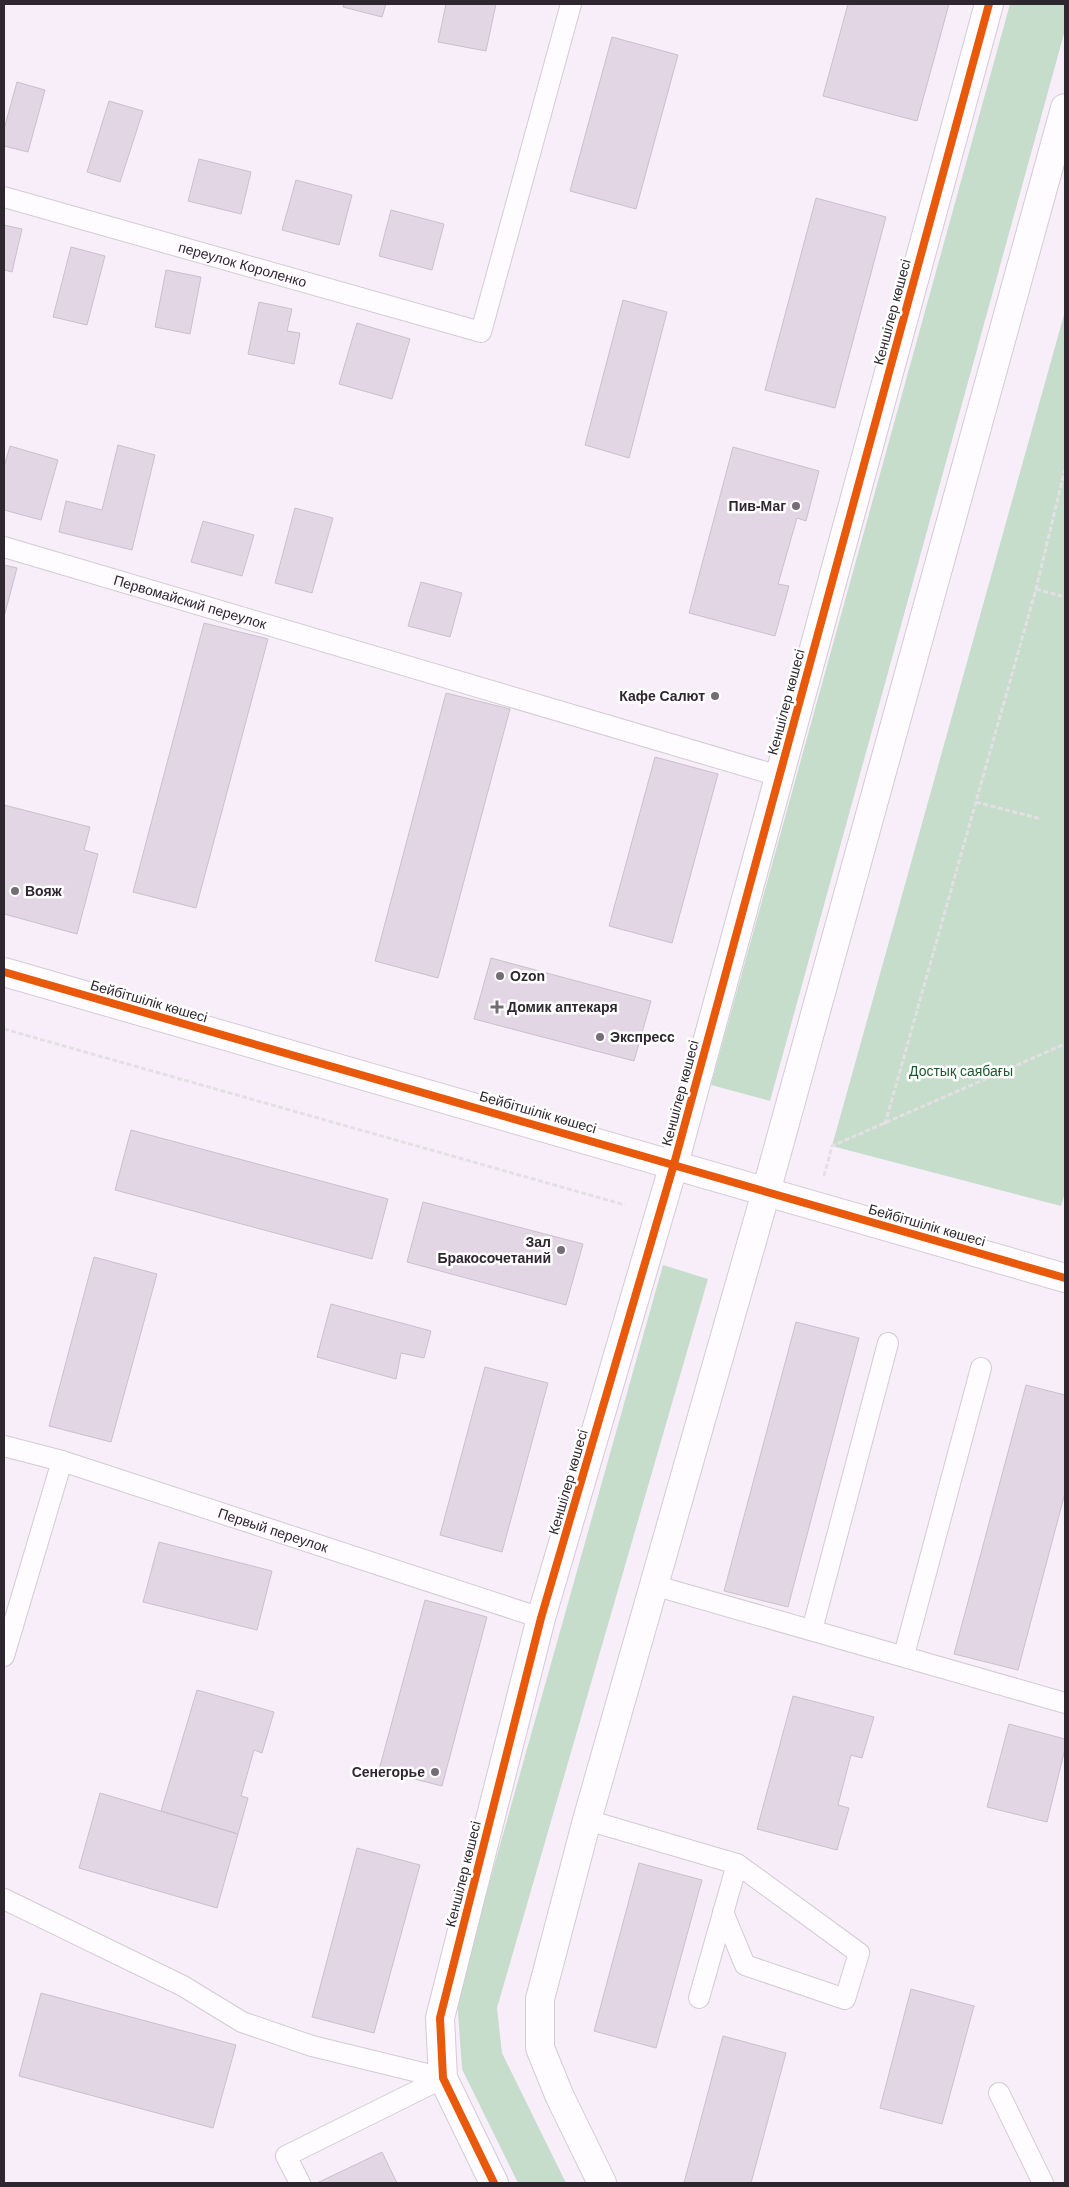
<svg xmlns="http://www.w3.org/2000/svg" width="1069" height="2187" font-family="Helvetica,sans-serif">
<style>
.green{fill:#c6ddcc}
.building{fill:#e2d5e4;stroke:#c8c1ca}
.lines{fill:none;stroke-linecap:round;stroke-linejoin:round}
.lane-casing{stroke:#d3cbd4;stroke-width:22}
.street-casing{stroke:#d3cbd4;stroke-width:30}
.path{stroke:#e3e0e4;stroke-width:3;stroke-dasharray:5 2.5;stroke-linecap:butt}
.lane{stroke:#fefcfe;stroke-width:20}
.street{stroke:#fefcfe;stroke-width:28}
.cycleway-casing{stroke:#fff;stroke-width:11}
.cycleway{stroke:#e8590c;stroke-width:8}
.poi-dot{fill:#756d76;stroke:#fff;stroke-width:2}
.labels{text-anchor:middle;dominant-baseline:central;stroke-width:5;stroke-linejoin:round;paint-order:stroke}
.street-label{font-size:14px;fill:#2e272f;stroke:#fff}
.poi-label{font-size:14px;font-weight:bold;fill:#2e272f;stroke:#fff;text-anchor:end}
.park-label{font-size:14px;fill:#1b592e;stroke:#fff}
</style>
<rect width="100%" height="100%" fill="#f8eefa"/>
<!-- green -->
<path class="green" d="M1010 4H1065V30L770 1101 711 1085Z
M1065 311V1193L1061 1206 832 1146Z
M663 1265 708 1279 497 2008 502 2053 566 2183H518L462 2069 457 1998Z"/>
<!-- building -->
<path class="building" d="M344 4H386L382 17 343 7Z
M446 4H496L486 51 438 42Z
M848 4H949L917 121 823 96Z
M612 37 678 55 636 209 570 191Z
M17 82 45 90 28 152 4 146V129Z
M109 101 143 111 120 182 87 172Z
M199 159 251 172 241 214 188 201Z
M296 180 352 195 339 245 282 230Z
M816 198 886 217 835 408 765 390Z
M391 210 444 224 432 270 379 256Z
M4 225 22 229 12 272 4 270Z
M71 247 105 256 87 325 53 317Z
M166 270 201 277 190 334 155 327Z
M623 300 667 312 629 458 585 445Z
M259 302 292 309 287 331 300 333 294 364 248 354Z
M357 323 410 339 392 399 339 384Z
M118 445 155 455 132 550 59 532 66 501 102 510Z
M10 446 58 460 41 520 4 510V467Z
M733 447 819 471 806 521 797 518 778 584 789 586 775 636 689 613Z
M295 508 333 518 312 593 275 583Z
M203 521 254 535 242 576 191 562Z
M4 565 17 568 4 617Z
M421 582 462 593 450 637 408 626Z
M204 623 268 639 196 908 133 892Z
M446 693 510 709 438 978 375 961Z
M655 757 718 774 672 943 609 926Z
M4 805 90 827 84 850 98 854 77 934 4 914Z
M491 958 651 1001 634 1061 474 1019Z
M131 1130 388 1199 372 1259 115 1190Z
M423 1202 583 1244 566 1305 407 1262Z
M94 1257 157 1274 111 1442 49 1426Z
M331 1304 431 1331 424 1358 401 1353 396 1379 317 1357Z
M796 1322 859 1338 788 1607 724 1591Z
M485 1367 548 1383 502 1552 440 1535Z
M1026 1385 1065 1395V1493L1018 1670 954 1654Z
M159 1542 272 1571 257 1630 143 1602Z
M425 1600 487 1617 442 1786 379 1770Z
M197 1690 274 1712 262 1753 254 1750 241 1796 248 1798 238 1834 161 1811Z
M793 1696 874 1717 862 1758 851 1755 838 1805 849 1808 837 1850 757 1829Z
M1009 1724 1065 1739V1749L1047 1822 987 1807Z
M100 1793 238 1834 217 1908 79 1868Z
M357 1848 420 1865 374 2033 312 2017Z
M639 1863 702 1880 656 2048 594 2031Z
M911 1989 974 2006 942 2124 880 2108Z
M41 1993 236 2045 213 2128 19 2076Z
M723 2036 786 2053 751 2183H684Z
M382 2152 397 2183H317Z"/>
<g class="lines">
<!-- lane casing -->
<g class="lane-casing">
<g id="lane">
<path id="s1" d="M4 197 481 332 571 4"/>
<path id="s2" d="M4 547 779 776"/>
<path id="s3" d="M4 1446 62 1461 541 1618"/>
<path d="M653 1585 1065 1703"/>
<path d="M812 1630 888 1343"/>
<path d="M904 1655 981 1368"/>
<path d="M4 1656 62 1461"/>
<path d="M587 1820 737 1864 699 1998"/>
<path d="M4 1899 183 1986 242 2022 312 2046 443 2078"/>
<path d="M723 1912 745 1965 845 1999 859 1953 737 1864"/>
<path d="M999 2093 1043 2183"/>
<path d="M300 2183 286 2156 443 2078"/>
</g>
</g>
<!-- street casing -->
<g class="street-casing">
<path id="street" d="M4 972 1065 1278
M494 2183 443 2078 440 2018 541 1618 674 1164 989 4
M602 2183 560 2097 540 2048V1999L587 1820 766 1192 1065 108"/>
</g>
<!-- path -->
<path class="path" d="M1036 589 1065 597
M976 802 1041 819
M4 1029 625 1205
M885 1124 1036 589 1065 469
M824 1176 832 1146 1065 1044"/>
<!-- lane -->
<use href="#lane" class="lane"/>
<!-- street -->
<use href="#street" class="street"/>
<!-- cycleway casing -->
<g class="cycleway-casing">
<path id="cycleway" d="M4 972 1065 1278
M494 2183 443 2078 440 2018 541 1618 674 1164 989 4"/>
</g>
<!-- cycleway -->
<use href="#cycleway" class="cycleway"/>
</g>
<!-- markers -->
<g class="poi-dot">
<circle cx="796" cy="506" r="5"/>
<circle cx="715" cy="696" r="5"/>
<circle cx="15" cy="891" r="5"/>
<circle cx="500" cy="976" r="5"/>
<path d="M494.5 999.5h5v5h5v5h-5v5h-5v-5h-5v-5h5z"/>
<circle cx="600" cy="1037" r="5"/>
<circle cx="561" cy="1250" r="5"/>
<circle cx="435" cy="1772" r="5"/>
</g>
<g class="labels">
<!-- street labels -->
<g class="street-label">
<text stroke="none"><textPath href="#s1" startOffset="248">переулок Короленко</textPath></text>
<text transform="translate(892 312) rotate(-75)">Кеншілер көшесі</text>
<text stroke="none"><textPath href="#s2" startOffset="194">Первомайский переулок</textPath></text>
<text transform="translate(786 702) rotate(-75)">Кеншілер көшесі</text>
<text transform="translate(149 1001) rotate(16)">Бейбітшілік көшесі</text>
<text transform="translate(680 1093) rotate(-75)">Кеншілер көшесі</text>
<text transform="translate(538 1112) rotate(16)">Бейбітшілік көшесі</text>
<text transform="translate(927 1225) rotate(16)">Бейбітшілік көшесі</text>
<text transform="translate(568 1482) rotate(-74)">Кеншілер көшесі</text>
<text stroke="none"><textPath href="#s3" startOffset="282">Первый переулок</textPath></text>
<text transform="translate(463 1874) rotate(-76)">Кеншілер көшесі</text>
</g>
<!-- poi labels -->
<g class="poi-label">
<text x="786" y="506">Пив-Маг</text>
<text x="705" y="696">Кафе Салют</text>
<text x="25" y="891" text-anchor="start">Вояж</text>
<text x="510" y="976" text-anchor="start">Ozon</text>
<text x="507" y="1007" text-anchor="start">Домик аптекаря</text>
<text x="610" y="1037" text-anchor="start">Экспресс</text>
<text x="551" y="1242">Зал<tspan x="551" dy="16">Бракосочетаний</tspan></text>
<text x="425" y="1772">Сенегорье</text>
</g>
<!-- park labels -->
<g class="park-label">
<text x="961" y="1071">Достық саябағы</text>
</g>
</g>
<!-- border -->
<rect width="1069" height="2187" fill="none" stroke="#2e272f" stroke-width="10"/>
</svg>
